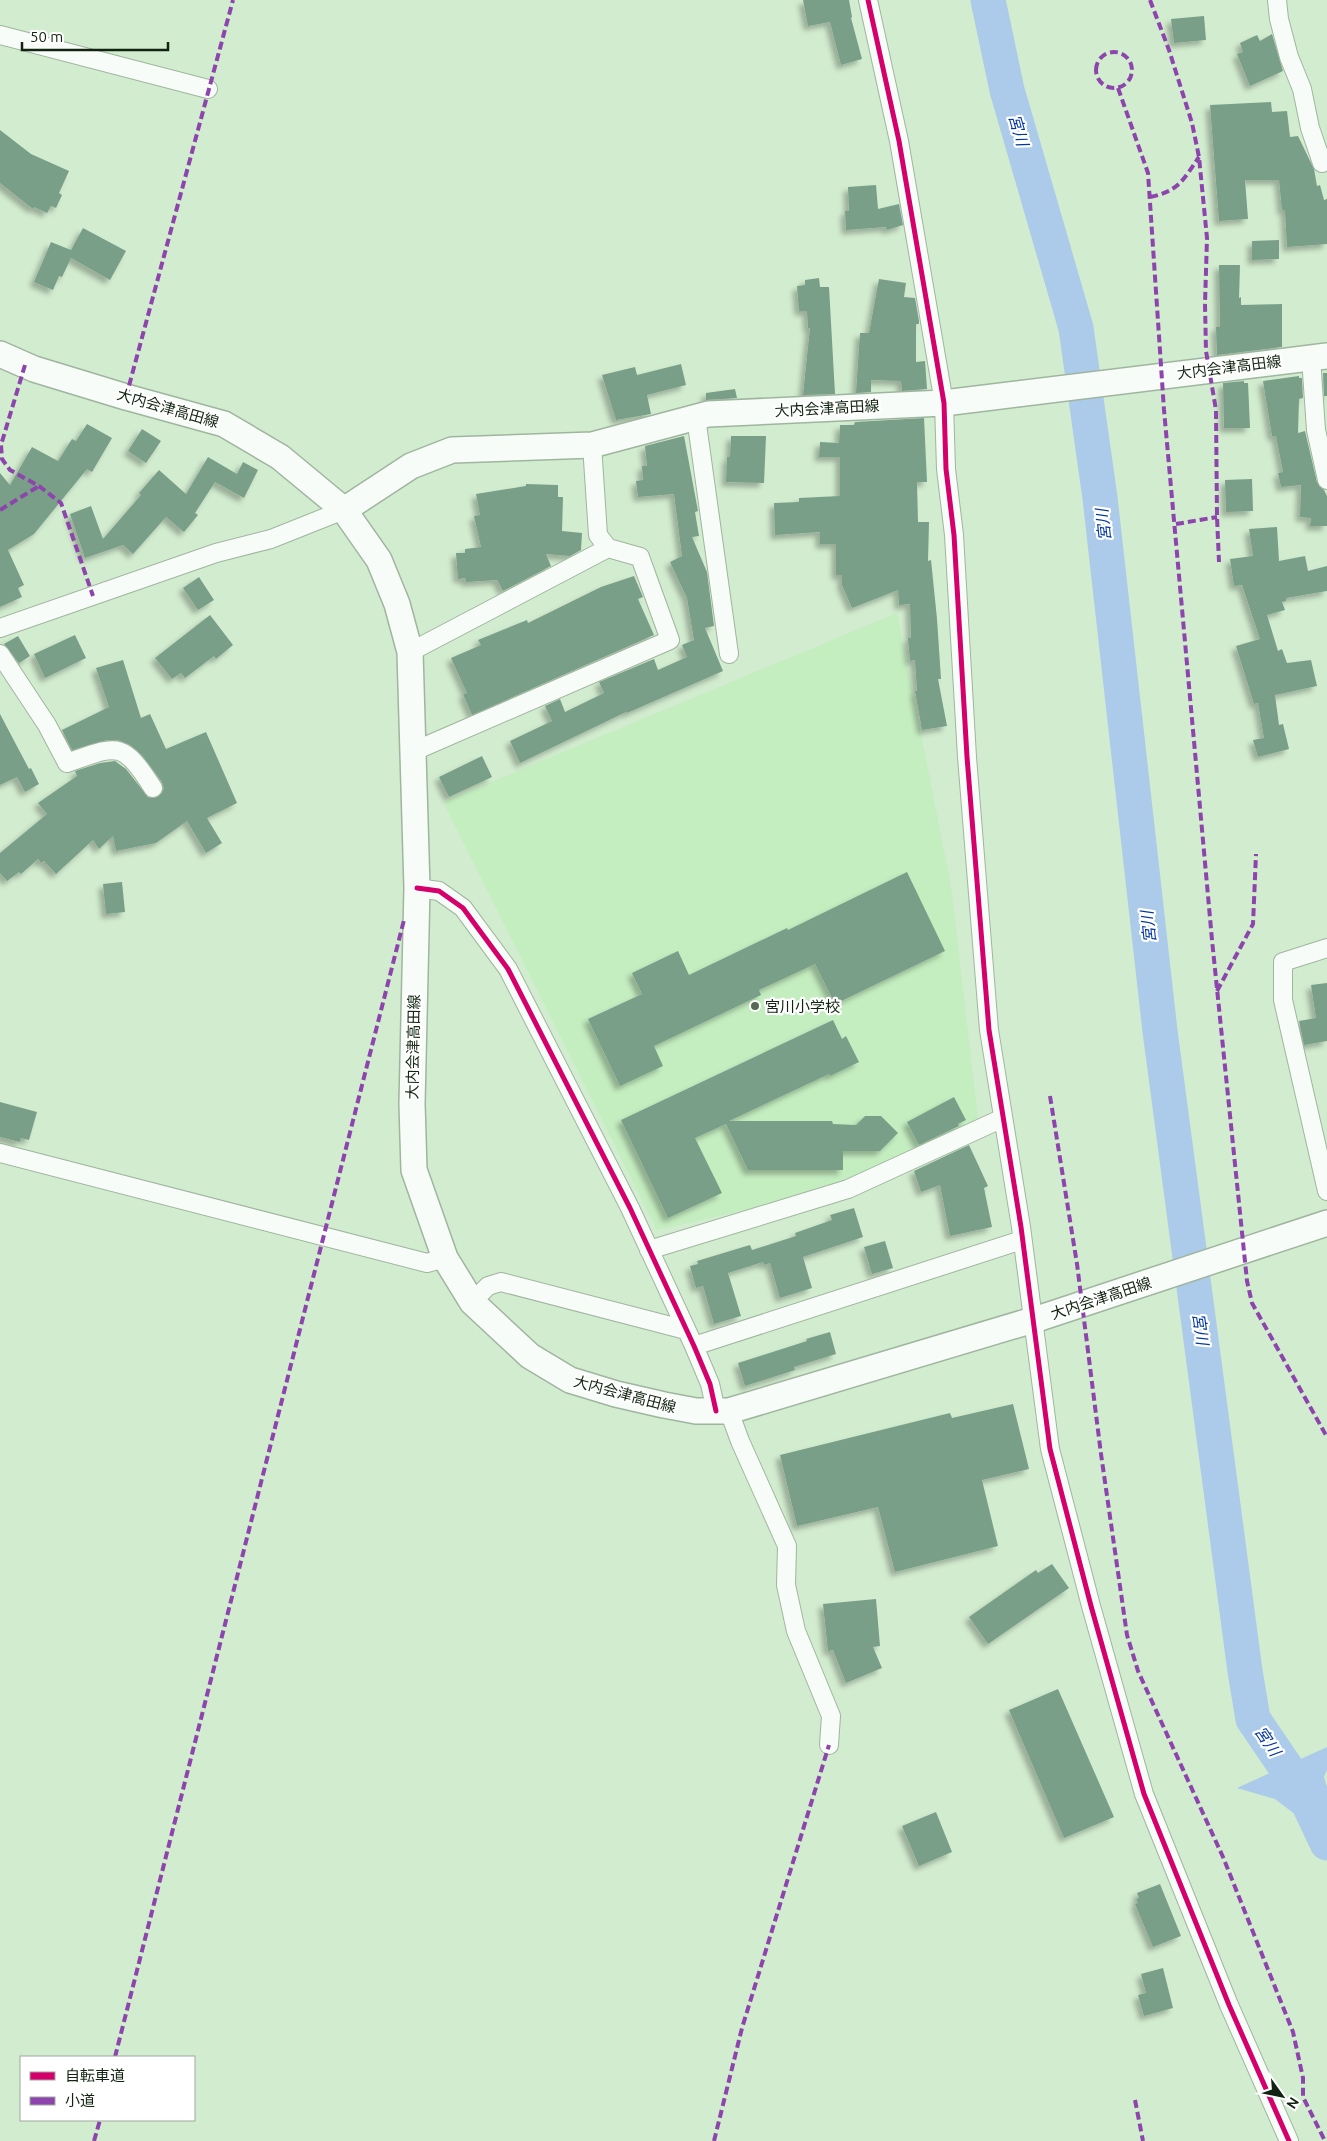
<svg xmlns="http://www.w3.org/2000/svg" width="1327" height="2141" font-family="Ubuntu,'Noto Sans JP',sans-serif">
<style>
.built{fill:#c4edc0}
.water{fill:#accaea}
.lines{fill:none;stroke-linecap:round;stroke-linejoin:round}
.river{stroke:#accaea;stroke-width:35}
.building{fill:#799f89;filter:url(#shadow)}
.street-casing{stroke:#a0b59f;stroke-width:20}
.secondary-casing{stroke:#a0b59f;stroke-width:28}
.street{stroke:#f8fcf8;stroke-width:18}
.secondary{stroke:#f8fcf8;stroke-width:25}
.quiet{stroke:#8e44ad;stroke-width:4;stroke-dasharray:8 4;stroke-linecap:butt}
.cycleway-casing{stroke:#fff;stroke-width:8}
.cycleway{stroke:#d6006c;stroke-width:5}
.poi-dot{fill:#556a54;stroke:#fff;stroke-width:2}
.labels{text-anchor:middle;dominant-baseline:central;stroke-width:4.5;stroke-linejoin:round;paint-order:stroke}
.street-label{font-size:15px;fill:#122411;stroke:#fff}
.poi-label{font-size:15px;fill:#122411;stroke:#fff;text-anchor:start}
.water-label{font-size:16px;font-style:italic;fill:#0037a4;stroke:#fff}
</style>
<defs>
<filter id="shadow"><feDropShadow dx="-4.5" dy="4.5" stdDeviation="2.5" flood-color="#0004"/></filter>
</defs>
<rect width="100%" height="100%" fill="#d2eccf"/>
<!-- built -->
<path class="built" d="M897 613 951 886 979 1127 846 1187 657 1230 443 802Z"/>
<!-- water -->
<path class="water" d="M1327 1747V1770L1324 1777 1327 1787V1848L1313 1828 1275 1799 1237 1788Z"/>
<g class="lines">
<!-- river -->
<path class="river" d="M988 0 1007 90 1076 328 1100 498 1160 1031 1245 1671 1253 1719 1304 1794 1327 1843"/>
</g>
<!-- building -->
<path class="building" d="M803 0H849L852 17 851 18 862 59 841 65 830 22 808 26Z
M1204 16 1206 40 1174 43 1171 19Z
M1272 34 1283 71 1250 86 1237 54 1243 52 1240 43 1257 35 1260 41Z
M1271 102 1272 112 1287 111 1290 137 1298 136 1314 169 1317 186 1320 185 1324 200 1327 199V244L1287 247 1285 210H1282L1279 180H1245L1248 219 1219 221 1210 105Z
M0 130 31 154 69 171 59 193 62 195 56 208 51 206 47 213 34 207 33 209 0 183Z
M876 185 878 209 899 204 903 225 887 230 886 227 846 230 845 211H849L848 187Z
M83 228 126 251 110 280 71 258 62 277 59 276 53 290 34 282 51 242 71 250Z
M1279 240V259L1252 260V241Z
M1219 265H1240L1239 298 1241 297V305L1282 304V347L1217 355 1216 327H1220Z
M819 278 820 287H829L835 394 803 395 810 328H808L807 311H799L797 286 805 285V280Z
M879 279 906 283 904 297 915 298 919 321V324H916V362L925 361 927 389 902 391 901 381 871 380V392L856 393 860 333H869Z
M681 364 686 385 647 395 651 414 616 420 602 375 635 367 637 375Z
M1323 373H1327V396H1324Z
M1299 376V378H1302L1303 398 1299 399 1298 433 1305 431 1317 482 1324 490 1327 496V526H1310L1311 518 1300 517 1301 485 1281 487 1278 473 1283 472 1276 436H1272L1263 381Z
M1244 381V383H1248L1250 428H1224L1223 383Z
M735 389 737 398 706 400V393Z
M924 418 927 482H917L918 522H929L928 561 931 560 937 619 941 679H938L947 726 922 730 915 691H917L915 660 910 661 908 638H911L910 604 899 605 898 590 852 608 842 585V575H836V544H820V532L775 535 774 503 799 502V498L840 496V457H819L820 442 839 443 840 425H854L855 422Z
M87 424 112 438 92 472 87 469 34 534 8 550 24 585 18 588 22 597 0 607V473L10 485 32 447 58 461 72 439 76 441Z
M142 429 161 441 146 463 128 451Z
M684 436 698 511 695 512 699 536 692 537 707 572 714 626 705 628 723 671 627 713 626 712 520 763 510 741 552 721 545 706 560 699 565 712 604 693 599 682 654 659 658 670 687 657 682 645 694 640 687 598 670 562 682 556 674 494 638 497 636 481 643 480 642 466H647L645 446Z
M731 436H766L764 483 726 482 727 457H730Z
M208 457 237 474 243 462 258 470 244 498 215 482 195 513 198 515 184 532 166 517 133 554 123 545 85 558 70 514 91 506 103 539 141 495 139 493 159 470 186 494Z
M1252 479 1253 511 1226 512 1225 480Z
M526 484 558 485V497H563L562 531 582 533 581 550 570 556 546 554 551 566 503 591 497 580 466 582 465 578 458 579 456 553H465V549L481 547 474 516 480 515 476 494 526 486Z
M1277 527 1279 561 1305 556 1308 571 1327 566V591L1286 598V601L1282 602 1285 610 1267 615 1278 651 1282 649 1287 663 1311 660 1317 686 1275 695 1279 725 1283 724 1289 749 1258 757 1253 740 1264 738 1258 703 1254 704 1236 646 1260 639 1242 585 1234 586 1230 559 1253 556 1249 529Z
M634 576 643 597 638 599 654 635 472 715 463 694 467 693 451 658 481 645 478 640 527 620 528 623 601 587Z
M199 577 214 600 198 610 183 588Z
M210 615 233 645 216 659 214 656 185 678 181 673 172 679 155 658Z
M75 635 86 658 45 678 34 654Z
M18 636 30 656 19 663 4 644Z
M123 660 141 718 150 714 166 749 206 732 237 803 207 818 222 843 206 853 187 821 156 843 116 851 113 836 99 849 93 840 56 874 44 861 41 863 38 859 21 874 19 872 7 881 0 873V853L47 814 38 803 77 776 75 771 100 763 115 761 126 769 148 797 154 798 162 793 164 788 162 782 142 755 130 745 118 740H107L72 750 62 730 109 707 96 668Z
M0 714 29 769 31 768 39 784 25 792 17 777 0 785Z
M482 756 492 777 449 797 439 777Z
M907 872 945 951 835 1004 815 964 759 990 761 995 654 1046 663 1066 620 1086 588 1019 642 994 632 973 678 951 689 975 787 928 788 930Z
M122 882 125 912 106 914 103 884Z
M1327 983V1041L1304 1045 1299 1021 1316 1018 1311 985Z
M833 1020 842 1039 846 1036 859 1062 830 1076 829 1074 729 1121H832L833 1124 856 1125 865 1116H881L898 1133 880 1151H843V1170H748L726 1124 695 1138 722 1193 668 1218 621 1120Z
M954 1097 966 1120 958 1124 959 1126 919 1145 907 1122Z
M0 1102 37 1112 29 1140 21 1138 20 1142 0 1137Z
M969 1145 988 1186 984 1188 992 1227 950 1236 940 1185 921 1192 914 1171Z
M854 1208 863 1237 803 1257 812 1288 780 1298 770 1263 764 1265 763 1262 728 1273 741 1316 714 1324 703 1286 696 1288 690 1266 698 1264 697 1261 750 1245 752 1250 796 1236 795 1233 832 1220 830 1215Z
M885 1241 893 1268 872 1274 864 1247Z
M830 1332 836 1354 794 1367 795 1370 745 1386 738 1363 807 1341 806 1339Z
M1013 1404 1029 1469 982 1480 998 1546 895 1572 878 1507 797 1526 780 1455 950 1413 952 1418Z
M1052 1564 1069 1588 988 1644 969 1617 1036 1570 1038 1573Z
M876 1599 880 1646 873 1647 882 1668 846 1683 833 1650 828 1651 823 1604Z
M1058 1689 1114 1817 1064 1838 1009 1710Z
M936 1812 952 1852 919 1866 902 1826Z
M1160 1884 1181 1936 1153 1947 1135 1904 1138 1903 1136 1899 1139 1898 1137 1893Z
M1163 1968 1173 2008 1144 2016 1138 1995 1146 1993 1141 1974Z"/>
<g class="lines">
<!-- street casing -->
<g class="street-casing">
<path id="street" d="M868 0 899 141 944 403 946 469 954 535 967 757 989 1030 1021 1227 1050 1449 1091 1606 1144 1794 1229 2005 1289 2141
M1277 0 1279 19 1289 57 1302 89 1310 128 1322 163
M0 35 208 89
M1311 358 1316 430 1327 480
M696 417 729 654
M0 628 216 553 271 539 344 510
M410 652 608 548
M0 654 47 725 67 763C118 745 122 740 153 788
M412 752 670 640 640 557 608 548 598 535 592 445
M417 888 439 891 463 908 508 969 630 1208 694 1346 710 1384 716 1411
M1327 948 1283 962V1000L1327 1191
M0 1153 427 1263 445 1258
M649 1250 848 1189 1003 1118
M472 1302 488 1286 501 1282 686 1330
M694 1346 1022 1240
M729 1411 740 1441 787 1546 786 1585 796 1631 831 1716 829 1745"/>
</g>
<!-- secondary casing -->
<g class="secondary-casing">
<path id="secondary" d="M0 354 34 369 126 397 224 424 280 457 344 510 379 560 397 604 410 652 417 888 412 1104 414 1170 445 1258 472 1302 530 1356 570 1380 616 1394 664 1405 696 1411H729L1043 1317 1327 1223
M344 510 411 466 452 450 592 445 708 414 944 403 1327 356"/>
</g>
<!-- street -->
<use href="#street" class="street"/>
<!-- secondary -->
<use href="#secondary" class="secondary"/>
<!-- quiet -->
<path class="quiet" d="M1150 0 1169 50 1192 123 1199 157 1207 238 1205 304 1206 351 1216 410 1217 517 1219 562
M1096 70a18 18 0 1 1 36 0a18 18 0 1 1-36 0Z
M1118 88 1148 173 1164 410 1212 940 1247 1281 1252 1303 1327 1437
M1150 197C1179 191 1183 180 1199 157
M25 365 1 445 2 459 10 470 39 486 61 503 93 596
M126 397 233 0
M0 510 39 486
M1176 524 1217 517
M1217 991 1253 924 1256 854
M1050 1096 1077 1264 1101 1454 1127 1635 1138 1671 1223 1857 1293 2032 1303 2078V2097L1325 2141
M115 2057 404 920
M1135 2100 1143 2141
M94 2141 100 2120
M714 2141 742 2028 829 1745"/>
<!-- cycleway casing -->
<g class="cycleway-casing">
<path id="cycleway" d="M868 0 899 141 944 403 946 469 954 535 967 757 989 1030 1021 1227 1050 1449 1091 1606 1144 1794 1229 2005 1289 2141
M417 888 439 891 463 908 508 969 630 1208 694 1346 710 1384 716 1411"/>
</g>
<!-- cycleway -->
<use href="#cycleway" class="cycleway"/>
</g>
<!-- markers -->
<circle class="poi-dot" cx="755" cy="1006" r="5"/>
<g class="labels">
<!-- street labels -->
<g class="street-label">
<text transform="translate(1229 367) rotate(-7)">大内会津高田線</text>
<text transform="translate(168 408) rotate(16)">大内会津高田線</text>
<text transform="translate(827 408) rotate(-3)">大内会津高田線</text>
<text transform="translate(413 1047) rotate(-89)">大内会津高田線</text>
<text transform="translate(1101 1298) rotate(-18)">大内会津高田線</text>
<text transform="translate(625 1394) rotate(15)">大内会津高田線</text>
</g>
<!-- poi labels -->
<g class="poi-label">
<text x="765" y="1006">宮川小学校</text>
</g>
<!-- water labels -->
<g class="water-label">
<text transform="translate(1019 130) rotate(74)">宮川</text>
<text transform="translate(1103 525) rotate(-96)">宮川</text>
<text transform="translate(1148 927) rotate(-96)">宮川</text>
<text transform="translate(1201 1329) rotate(82)">宮川</text>
<text transform="translate(1268 1741) rotate(56)">宮川</text>
</g>
</g>
<!-- legend -->
<rect x="20" y="2056" width="175" height="65" fill="#ffffff" stroke="#a0a7a0"/>
<rect x="30" y="2072" width="25" height="8" fill="#d6006c" stroke="#a0a7a0"/>
<text x="65" y="2081" font-size="15" fill="#122411">自転車道</text>
<rect x="30" y="2097" width="25" height="8" fill="#8e44ad" stroke="#a0a7a0"/>
<text x="65" y="2106" font-size="15" fill="#122411">小道</text>
<!-- north arrow -->
<g transform="translate(1282 2096) rotate(123)" stroke="#ffffff" stroke-width="4" paint-order="stroke">
<path d="M0-4L9 19L0 12L-9 19Z" fill="#122411"/>
<text y="-8" font-size="14" font-weight="bold" text-anchor="middle" fill="#122411">N</text>
</g>
<!-- scale -->
<path d="M22 42v8h146v-8" fill="none" stroke="#122411" stroke-width="2.5"/>
<text x="30" y="42" font-size="15" fill="#122411" stroke="#ffffff" stroke-width="4" paint-order="stroke">50 m</text>
</svg>
